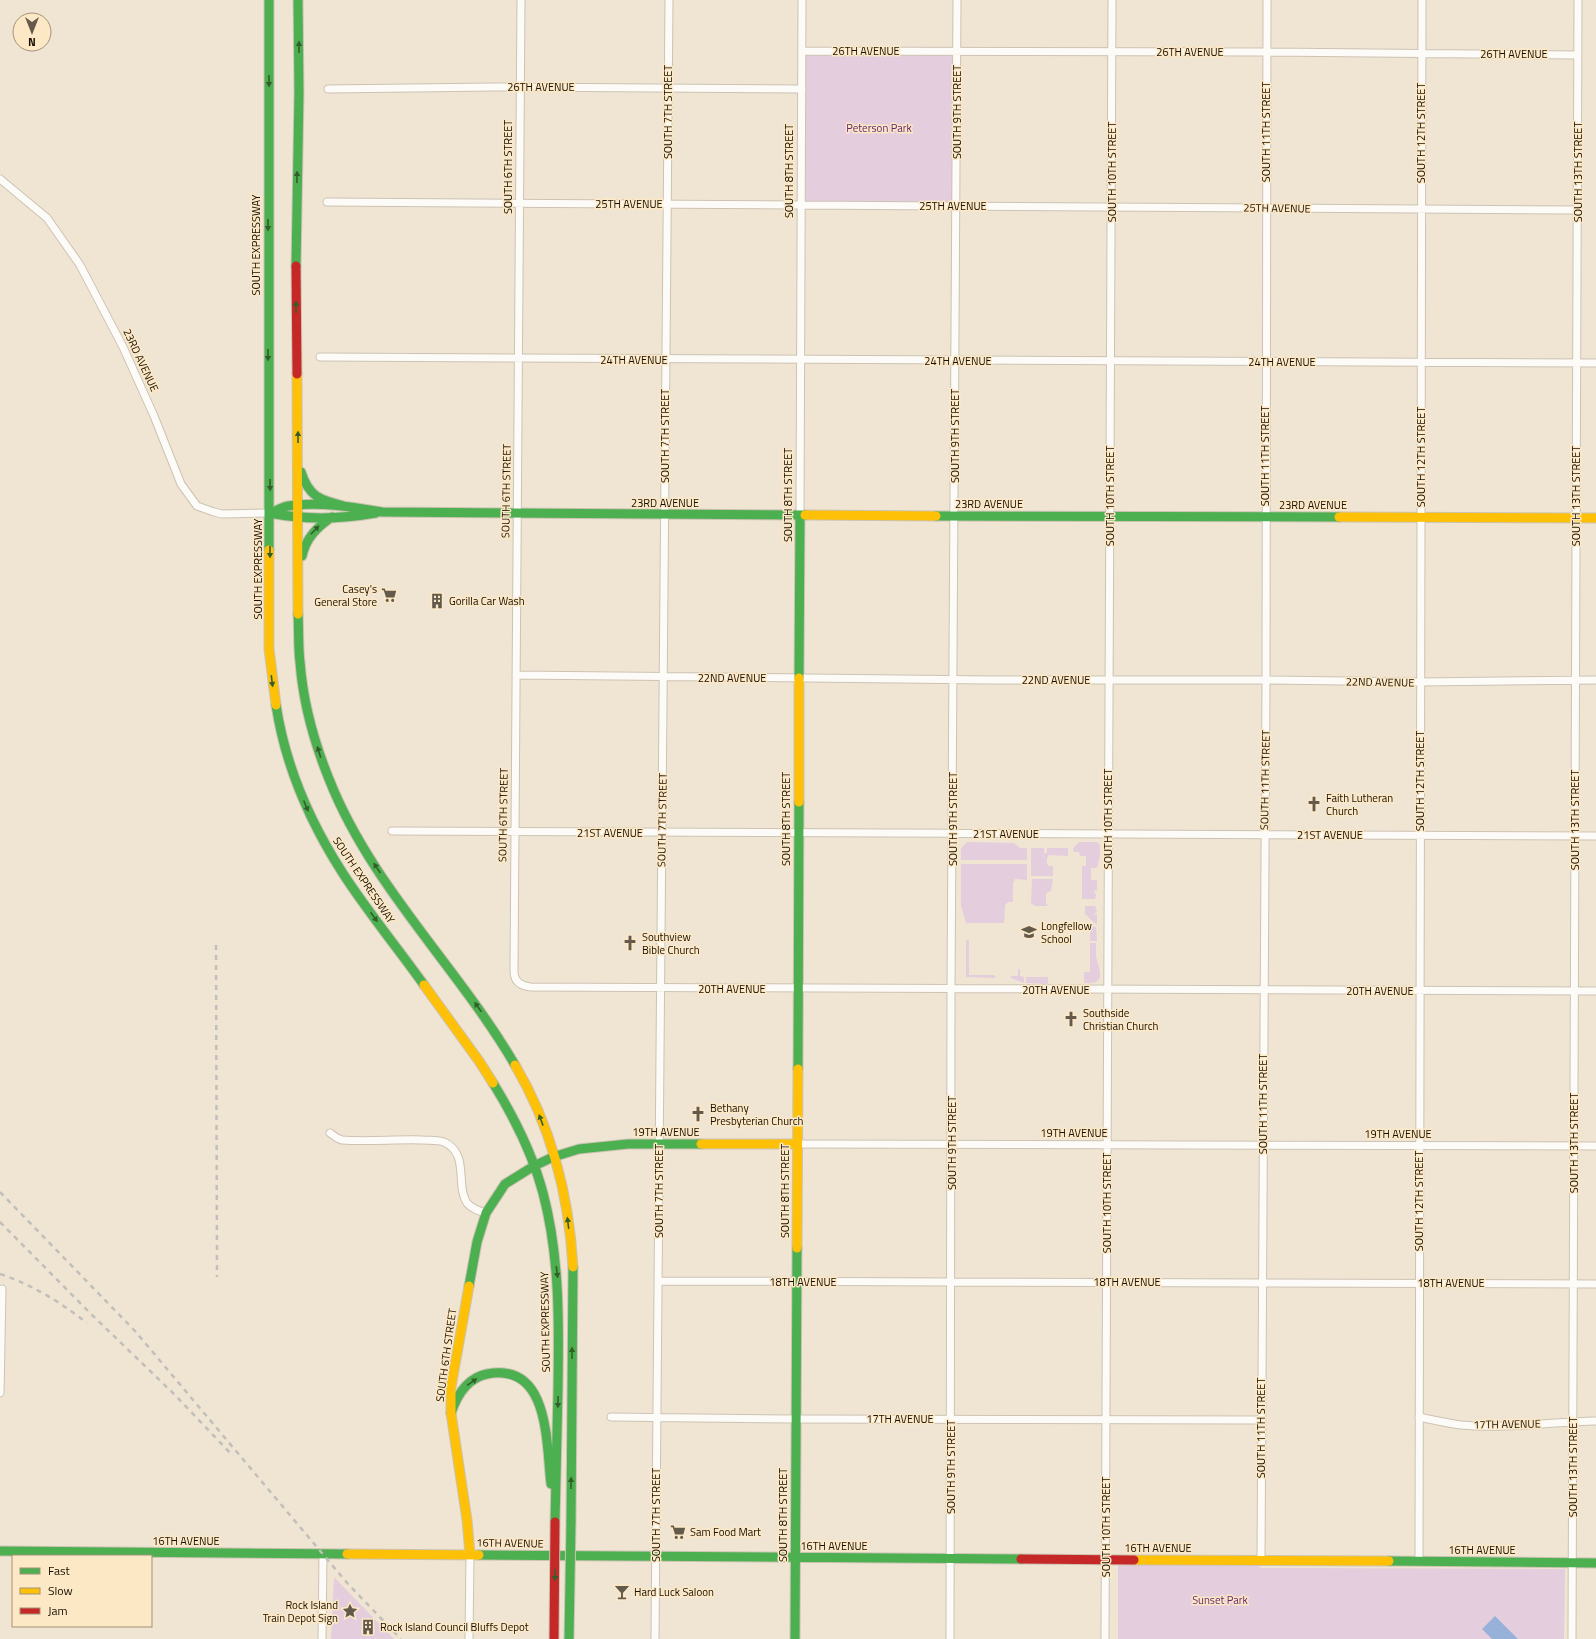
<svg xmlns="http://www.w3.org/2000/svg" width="1596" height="1639" font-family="'Titillium Web',sans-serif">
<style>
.green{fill:#e4cddc}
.water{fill:#98b1d9}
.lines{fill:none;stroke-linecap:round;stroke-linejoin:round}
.street-casing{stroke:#ccc3b3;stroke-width:9}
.fast-casing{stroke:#ccc3b3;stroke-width:11}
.slow-casing{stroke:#ccc3b3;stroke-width:11}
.jam-casing{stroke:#ccc3b3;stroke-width:11}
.street{stroke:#fdfbf8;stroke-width:7}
.fast{stroke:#4caf50;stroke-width:9}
.slow{stroke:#ffc107;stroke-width:9}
.jam{stroke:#c62828;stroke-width:9}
.rail{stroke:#c1bfba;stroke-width:2.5;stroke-dasharray:5 5;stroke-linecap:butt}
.fast-bridge-casing{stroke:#ccc3b3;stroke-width:11;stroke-linecap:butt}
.jam-bridge-casing{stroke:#ccc3b3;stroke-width:11;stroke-linecap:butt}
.fast-bridge{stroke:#4caf50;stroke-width:9}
.jam-bridge{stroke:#c62828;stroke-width:9}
.oneway{fill:#325f29}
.labels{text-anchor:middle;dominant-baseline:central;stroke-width:3;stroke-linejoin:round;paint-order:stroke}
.street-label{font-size:11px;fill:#170f02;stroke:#fde8c6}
.park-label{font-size:11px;fill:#60236e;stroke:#fde8c6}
.poi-label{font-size:11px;fill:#170f02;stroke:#fde8c6;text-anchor:start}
</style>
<rect width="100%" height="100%" fill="#f0e5d3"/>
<!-- green -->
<path class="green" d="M802 51H957L956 206H801Z
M967 842 1014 843 1020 848H1027V859L1026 860H961V848Z
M1079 842H1097L1100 845V856L1097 868H1091V880H1097V891L1095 890 1094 892 1096 895 1095 899H1082V866H1086V856H1080L1079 852H1074L1073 848Z
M1031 848H1044V853H1047V848H1068V856L1049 855 1047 858V864L1049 866H1053V876H1031Z
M1014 864H1027V880L1015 879 1013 883V902H1008L1005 905 1004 923H966L961 906V864Z
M1032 879H1053L1051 891 1048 892 1046 894V904L1049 906H1035L1031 903Z
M1085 906H1095L1097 912 1094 914 1095 915 1097 914V925L1085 914Z
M1090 923 1094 927H1096L1097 941H1090Z
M966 940H969V975H994L996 978 966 977Z
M1090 943H1096C1096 947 1096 952 1096 956 1097 963 1104 976 1097 981 1094 984 1087 983 1084 983V972H1090Z
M1018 969H1020V976L1024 977V983L1011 978V976H1018Z
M1026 977H1048V984L1026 983Z
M1118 1560 1251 1561 1261 1568 1565 1569 1564 1639H1118Z
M334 1577 394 1639H331Z"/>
<!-- water -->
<path class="water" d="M1495 1616 1518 1639H1492L1482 1629Z"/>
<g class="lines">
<!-- street casing -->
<g class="street-casing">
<path id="street" d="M521 0 514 971C514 982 521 986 531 987L1596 991
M802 51 1267 52 1578 55
M328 89 494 87 802 89
M0 179 47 218 80 265 123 347 154 416 181 484 197 506 214 512 222 514 270 513
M327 202 1578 210
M320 357 1596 363
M800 515 802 0
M517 675 990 680H1266L1420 682 1596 680
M392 831 1596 836
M330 1133 337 1138 342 1140C369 1142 396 1139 423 1140 429 1140 437 1140 444 1142 470 1154 455 1185 467 1203 472 1209 479 1211 486 1213
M797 1144 1596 1146
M658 1281 1596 1284
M0 1393 2 1289
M611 1417 796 1419 1261 1420
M1419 1417C1433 1420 1447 1423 1461 1425 1506 1429 1551 1422 1596 1421
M1261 1561 1266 680 1267 0
M1419 1562 1422 0
M322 1639 323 1554
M469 1639 470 1554
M655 1639 669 0
M950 1639 951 989 957 0
M1105 1639 1112 0
M1572 1639 1578 0"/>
</g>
<!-- fast casing -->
<g class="fast-casing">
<path id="fast" d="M269 0V550
M296 266 299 93 298 0
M301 472C309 497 320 500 344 506
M270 513C276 511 282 507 288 506 317 501 353 507 382 512L805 515
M270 513C305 520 341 519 376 513
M936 516 1339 517
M302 556C306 538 317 527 332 517
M298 614C299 630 298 646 300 662 303 702 314 742 329 779 371 886 458 967 515 1065
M799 678 800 515
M276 705C285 764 310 822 342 872 367 911 397 947 424 985
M798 1069 799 802
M493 1083C514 1117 533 1155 543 1193 560 1257 559 1323 558 1389 557 1433 556 1478 555 1522
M469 1286 477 1242 486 1213 505 1184 534 1166 553 1157 579 1149 628 1144H701
M451 1413C457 1395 467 1378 487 1374 550 1362 546 1443 551 1484
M571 1522 573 1267
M0 1551 347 1554
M479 1555 1021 1559
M1389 1561 1596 1563
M795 1639 797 1248"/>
</g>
<!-- slow casing -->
<g class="slow-casing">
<path id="slow" d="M297 374 298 614
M805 515 936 516
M1339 517 1596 518
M269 550V649L276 705
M799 802V678
M424 985 479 1061 493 1083
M515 1065C551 1126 569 1196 573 1267
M701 1144H797
M797 1248 798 1069
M469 1286 451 1387V1413L467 1520 470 1554
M347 1554 479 1555
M1134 1560 1389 1561"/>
</g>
<!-- jam casing -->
<g class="jam-casing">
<path id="jam" d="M296 266 297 374
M1021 1559 1134 1560"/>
</g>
<!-- street -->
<use href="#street" class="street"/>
<!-- fast -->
<use href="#fast" class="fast"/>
<!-- slow -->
<use href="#slow" class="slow"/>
<!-- jam -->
<use href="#jam" class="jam"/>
<!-- rail -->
<path class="rail" d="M216 945 217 1277
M0 1192 135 1331 348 1584 401 1639
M0 1222 90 1313 174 1394 233 1456
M0 1274C33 1285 60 1302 87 1323"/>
<!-- fast-bridge casing -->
<g class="fast-bridge-casing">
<path id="fast-bridge" d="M569 1639 571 1522"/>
</g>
<!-- jam-bridge casing -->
<g class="jam-bridge-casing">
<path id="jam-bridge" d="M554 1639 555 1522"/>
</g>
<!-- fast-bridge -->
<use href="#fast-bridge" class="fast-bridge"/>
<!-- jam-bridge -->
<use href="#jam-bridge" class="jam-bridge"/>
</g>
<!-- one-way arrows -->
<defs><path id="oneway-solid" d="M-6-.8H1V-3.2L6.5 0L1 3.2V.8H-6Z"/></defs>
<g class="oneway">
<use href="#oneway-solid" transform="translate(299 47) rotate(-90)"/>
<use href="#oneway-solid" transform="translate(269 81) rotate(90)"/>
<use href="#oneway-solid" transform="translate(297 177) rotate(-89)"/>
<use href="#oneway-solid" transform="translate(268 225) rotate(90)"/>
<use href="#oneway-solid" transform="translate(296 307) rotate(-90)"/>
<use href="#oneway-solid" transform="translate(268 355) rotate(90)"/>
<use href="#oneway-solid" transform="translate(298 437) rotate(-90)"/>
<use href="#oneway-solid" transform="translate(270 485) rotate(89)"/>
<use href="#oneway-solid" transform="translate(315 530) rotate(-46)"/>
<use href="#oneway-solid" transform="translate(270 552) rotate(90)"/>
<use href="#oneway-solid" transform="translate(272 681) rotate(83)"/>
<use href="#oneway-solid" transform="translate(319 752) rotate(-107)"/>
<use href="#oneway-solid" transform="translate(306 806) rotate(67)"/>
<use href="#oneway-solid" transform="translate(377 868) rotate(-124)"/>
<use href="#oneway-solid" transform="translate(374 917) rotate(54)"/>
<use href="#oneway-solid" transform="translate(478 1007) rotate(-126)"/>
<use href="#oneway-solid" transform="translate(541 1120) rotate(-110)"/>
<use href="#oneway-solid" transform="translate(568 1223) rotate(-97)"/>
<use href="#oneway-solid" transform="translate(557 1272) rotate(83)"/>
<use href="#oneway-solid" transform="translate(572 1353) rotate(-90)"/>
<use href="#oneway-solid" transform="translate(472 1382) rotate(-35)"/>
<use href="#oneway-solid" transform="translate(558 1402) rotate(91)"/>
<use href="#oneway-solid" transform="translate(571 1483) rotate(-89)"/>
<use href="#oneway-solid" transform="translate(555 1575) rotate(90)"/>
</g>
<!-- icons -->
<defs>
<g id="supermarket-bare" transform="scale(1.2)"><path d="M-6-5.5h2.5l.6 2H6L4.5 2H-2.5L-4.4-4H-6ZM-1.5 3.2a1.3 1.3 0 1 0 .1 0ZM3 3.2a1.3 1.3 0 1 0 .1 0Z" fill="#635a4b" stroke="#fde8c6" stroke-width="2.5" paint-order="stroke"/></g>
<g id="building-bare" transform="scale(1.2)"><path d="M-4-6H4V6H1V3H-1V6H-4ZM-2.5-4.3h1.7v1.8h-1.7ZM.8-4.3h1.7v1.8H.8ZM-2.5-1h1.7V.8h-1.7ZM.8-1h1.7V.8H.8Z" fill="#635a4b" stroke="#fde8c6" stroke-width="2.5" paint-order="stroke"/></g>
<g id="church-bare" transform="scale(1.2)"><path d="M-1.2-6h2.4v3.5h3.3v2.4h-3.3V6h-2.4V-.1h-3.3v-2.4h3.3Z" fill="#635a4b" stroke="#fde8c6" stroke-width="2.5" paint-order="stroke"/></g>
<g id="school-bare" transform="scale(1.2)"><path d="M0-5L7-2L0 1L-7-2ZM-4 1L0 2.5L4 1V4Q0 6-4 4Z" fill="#635a4b" stroke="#fde8c6" stroke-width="2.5" paint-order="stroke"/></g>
<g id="bar-bare" transform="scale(1.2)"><path d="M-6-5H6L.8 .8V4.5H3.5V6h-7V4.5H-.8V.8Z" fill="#635a4b" stroke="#fde8c6" stroke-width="2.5" paint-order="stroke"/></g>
<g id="sight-bare" transform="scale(1.2)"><path d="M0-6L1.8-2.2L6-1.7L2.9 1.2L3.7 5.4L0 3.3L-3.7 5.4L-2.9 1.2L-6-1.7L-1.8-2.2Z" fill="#635a4b" stroke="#fde8c6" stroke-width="2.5" paint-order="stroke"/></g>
</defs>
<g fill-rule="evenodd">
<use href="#supermarket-bare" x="389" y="595"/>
<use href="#building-bare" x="437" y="601"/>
<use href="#church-bare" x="1314" y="804"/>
<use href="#school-bare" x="1029" y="932"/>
<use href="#church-bare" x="630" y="943"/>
<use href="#church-bare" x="1071" y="1019"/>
<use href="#church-bare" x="698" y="1114"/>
<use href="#supermarket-bare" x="678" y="1532"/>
<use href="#bar-bare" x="622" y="1592"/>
<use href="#sight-bare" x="350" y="1611"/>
<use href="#building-bare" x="368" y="1627"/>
</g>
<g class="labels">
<!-- street labels -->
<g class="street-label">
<text x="866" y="51">26TH AVENUE</text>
<text x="1190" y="52">26TH AVENUE</text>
<text x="1514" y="54">26TH AVENUE</text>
<text x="541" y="87">26TH AVENUE</text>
<text transform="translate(668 112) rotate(-90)">SOUTH 7TH STREET</text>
<text transform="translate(957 112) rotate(-90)">SOUTH 9TH STREET</text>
<text transform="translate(1266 132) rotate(-90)">SOUTH 11TH STREET</text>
<text transform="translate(1421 133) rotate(-90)">SOUTH 12TH STREET</text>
<text transform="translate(508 167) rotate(-90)">SOUTH 6TH STREET</text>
<text transform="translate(789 171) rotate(-90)">SOUTH 8TH STREET</text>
<text transform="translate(1112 172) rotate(-90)">SOUTH 10TH STREET</text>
<text transform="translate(1578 172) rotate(-90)">SOUTH 13TH STREET</text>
<text x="629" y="204">25TH AVENUE</text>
<text x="953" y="206">25TH AVENUE</text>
<text transform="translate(1277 208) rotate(1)">25TH AVENUE</text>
<text transform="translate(256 245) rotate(-90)">SOUTH EXPRESSWAY</text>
<text transform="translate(141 360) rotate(65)">23RD AVENUE</text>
<text x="634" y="360">24TH AVENUE</text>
<text x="958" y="361">24TH AVENUE</text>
<text x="1282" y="362">24TH AVENUE</text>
<text transform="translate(665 436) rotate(-90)">SOUTH 7TH STREET</text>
<text transform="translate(955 436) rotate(-90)">SOUTH 9TH STREET</text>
<text transform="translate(1265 456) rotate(-90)">SOUTH 11TH STREET</text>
<text transform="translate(1421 457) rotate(-90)">SOUTH 12TH STREET</text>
<text transform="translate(506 491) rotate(-89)">SOUTH 6TH STREET</text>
<text transform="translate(788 495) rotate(-90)">SOUTH 8TH STREET</text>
<text transform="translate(1110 496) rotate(-90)">SOUTH 10TH STREET</text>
<text transform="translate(1576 496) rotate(-90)">SOUTH 13TH STREET</text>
<text x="665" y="503">23RD AVENUE</text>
<text x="989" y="504">23RD AVENUE</text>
<text x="1313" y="505">23RD AVENUE</text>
<text transform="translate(258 569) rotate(-90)">SOUTH EXPRESSWAY</text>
<text x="732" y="678">22ND AVENUE</text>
<text x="1056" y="680">22ND AVENUE</text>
<text transform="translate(1380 682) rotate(1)">22ND AVENUE</text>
<text transform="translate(1265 780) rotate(-89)">SOUTH 11TH STREET</text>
<text transform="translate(1420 781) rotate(-90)">SOUTH 12TH STREET</text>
<text transform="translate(503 815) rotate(-89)">SOUTH 6TH STREET</text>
<text transform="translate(786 819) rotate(-90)">SOUTH 8TH STREET</text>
<text transform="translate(953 819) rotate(-90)">SOUTH 9TH STREET</text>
<text transform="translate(1108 819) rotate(-90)">SOUTH 10TH STREET</text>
<text transform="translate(662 820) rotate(-89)">SOUTH 7TH STREET</text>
<text transform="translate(1575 820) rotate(-90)">SOUTH 13TH STREET</text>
<text x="610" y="833">21ST AVENUE</text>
<text x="1006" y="834">21ST AVENUE</text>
<text x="1330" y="835">21ST AVENUE</text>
<text transform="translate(364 880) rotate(56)">SOUTH EXPRESSWAY</text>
<text x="732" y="989">20TH AVENUE</text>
<text x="1056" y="990">20TH AVENUE</text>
<text x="1380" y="991">20TH AVENUE</text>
<text transform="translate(1263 1104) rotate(-90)">SOUTH 11TH STREET</text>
<text x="666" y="1132">19TH AVENUE</text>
<text x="1074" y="1133">19TH AVENUE</text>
<text x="1398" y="1134">19TH AVENUE</text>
<text transform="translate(952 1143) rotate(-90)">SOUTH 9TH STREET</text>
<text transform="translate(1574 1143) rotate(-90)">SOUTH 13TH STREET</text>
<text transform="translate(659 1191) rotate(-90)">SOUTH 7TH STREET</text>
<text transform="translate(785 1191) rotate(-90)">SOUTH 8TH STREET</text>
<text transform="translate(1419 1201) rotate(-90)">SOUTH 12TH STREET</text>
<text transform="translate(1107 1203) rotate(-90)">SOUTH 10TH STREET</text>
<text x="803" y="1282">18TH AVENUE</text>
<text x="1127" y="1282">18TH AVENUE</text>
<text x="1451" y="1283">18TH AVENUE</text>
<text transform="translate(545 1322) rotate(-91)">SOUTH EXPRESSWAY</text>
<text transform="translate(446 1355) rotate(-82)">SOUTH 6TH STREET</text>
<text x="900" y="1419">17TH AVENUE</text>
<text transform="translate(1507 1424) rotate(-1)">17TH AVENUE</text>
<text transform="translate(1261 1428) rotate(-90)">SOUTH 11TH STREET</text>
<text transform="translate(951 1467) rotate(-90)">SOUTH 9TH STREET</text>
<text transform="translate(1573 1467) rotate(-90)">SOUTH 13TH STREET</text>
<text transform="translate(656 1515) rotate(-90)">SOUTH 7TH STREET</text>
<text transform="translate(783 1515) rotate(-90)">SOUTH 8TH STREET</text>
<text transform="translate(1106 1527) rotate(-90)">SOUTH 10TH STREET</text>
<text x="186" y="1541">16TH AVENUE</text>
<text transform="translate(510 1543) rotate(1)">16TH AVENUE</text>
<text x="834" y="1546">16TH AVENUE</text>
<text x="1158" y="1548">16TH AVENUE</text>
<text x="1482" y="1550">16TH AVENUE</text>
</g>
<!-- park labels -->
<g class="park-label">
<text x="879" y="128">Peterson Park</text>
<text x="1220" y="1600">Sunset Park</text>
</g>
<!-- poi labels -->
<g class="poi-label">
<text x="377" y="589" text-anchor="end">Casey's<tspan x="377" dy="13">General Store</tspan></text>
<text x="449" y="601">Gorilla Car Wash</text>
<text x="1326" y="798">Faith Lutheran<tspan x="1326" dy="13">Church</tspan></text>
<text x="1041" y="926">Longfellow<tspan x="1041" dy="13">School</tspan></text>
<text x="642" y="937">Southview<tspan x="642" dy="13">Bible Church</tspan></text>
<text x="1083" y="1013">Southside<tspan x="1083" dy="13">Christian Church</tspan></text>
<text x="710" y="1108">Bethany<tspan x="710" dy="13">Presbyterian Church</tspan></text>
<text x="690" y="1532">Sam Food Mart</text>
<text x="634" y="1592">Hard Luck Saloon</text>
<text x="338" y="1605" text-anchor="end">Rock Island<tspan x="338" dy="13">Train Depot Sign</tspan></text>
<text x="380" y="1627">Rock Island Council Bluffs Depot</text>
</g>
</g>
<!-- legend -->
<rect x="12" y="1555" width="140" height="72" fill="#fde8c6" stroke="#a19178"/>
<rect x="20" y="1568" width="20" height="6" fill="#4caf50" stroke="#a19178"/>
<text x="48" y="1575" font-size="12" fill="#170f02">Fast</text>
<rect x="20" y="1588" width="20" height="6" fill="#ffc107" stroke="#a19178"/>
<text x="48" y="1595" font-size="12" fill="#170f02">Slow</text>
<rect x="20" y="1608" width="20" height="6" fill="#c62828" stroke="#a19178"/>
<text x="48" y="1615" font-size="12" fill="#170f02">Jam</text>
<!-- north arrow -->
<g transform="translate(32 32) rotate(180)"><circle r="19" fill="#fde8c6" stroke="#a19178"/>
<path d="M0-3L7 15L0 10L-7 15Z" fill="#635a4b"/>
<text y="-6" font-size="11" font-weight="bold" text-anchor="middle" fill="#170f02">N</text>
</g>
</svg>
